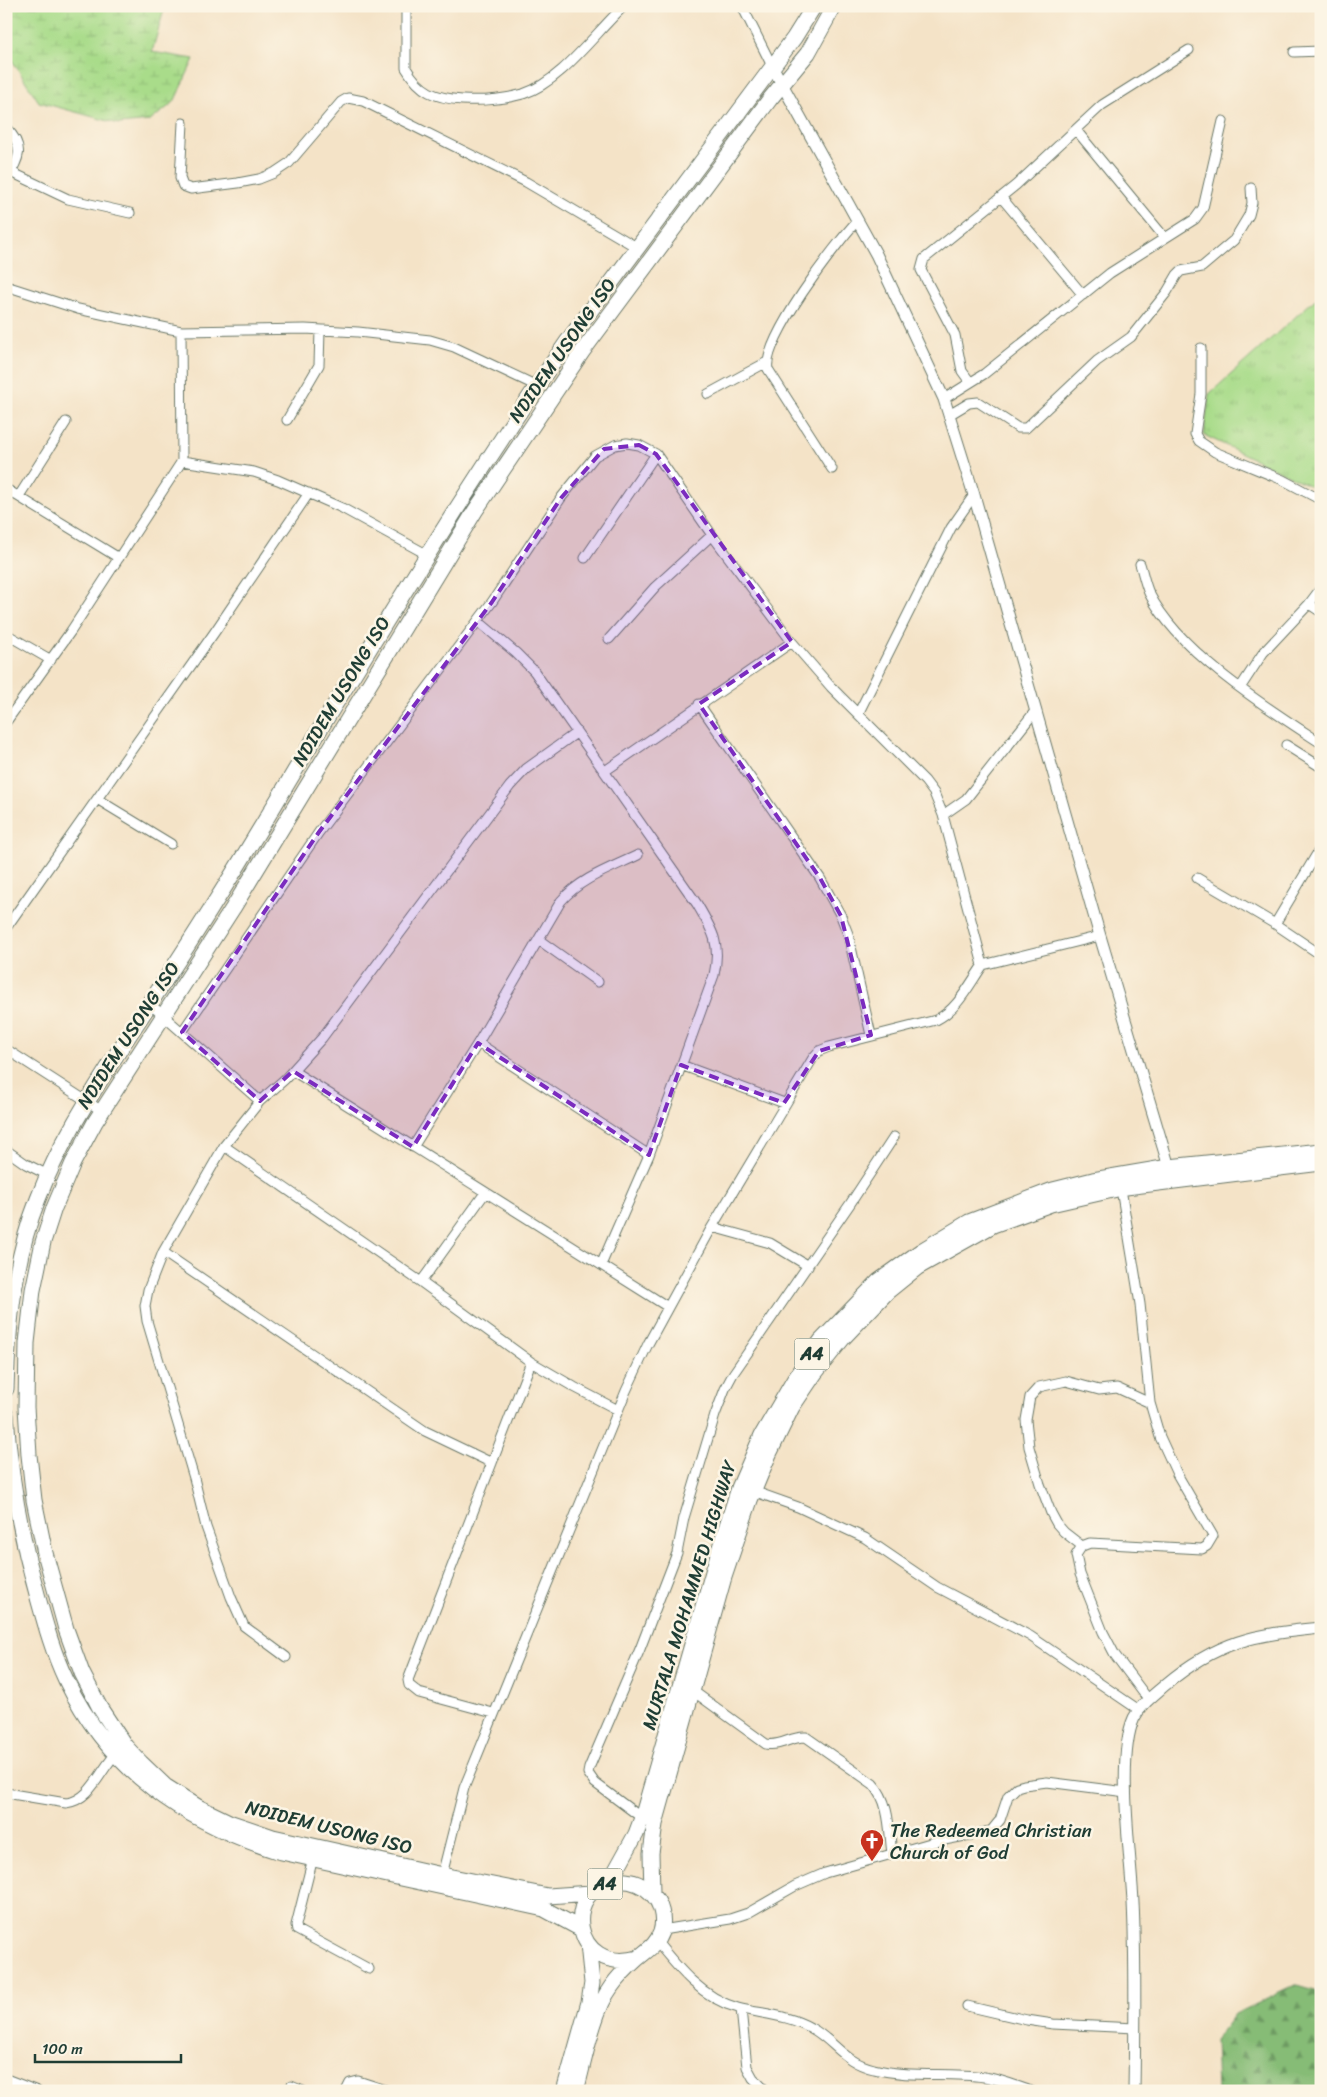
<svg xmlns="http://www.w3.org/2000/svg" width="1327" height="2097" font-family="Sriracha,sans-serif">
<style>
.grass{fill:url(#grass-tufts);stroke:#648c5f}
.forest{fill:url(#forest-firs);stroke:#527c55}
.wetland{fill:url(#wetland-marsh);stroke:#648c5f}
.lines{fill:none;stroke-linecap:round;stroke-linejoin:round}
.minor-casing{stroke:#6a7767;stroke-width:11}
.tertiary-casing{stroke:#6a7767;stroke-width:13}
.trunk-casing{stroke:#6a7767;stroke-width:17}
.minor{stroke:#fff;stroke-width:9}
.tertiary{stroke:#fff;stroke-width:11}
.trunk{stroke:#fff;stroke-width:15}
.marked{fill:#7b2cbf;fill-opacity:0.2;stroke:#7b2cbf;stroke-width:4;stroke-dasharray:10 6;stroke-linejoin:round}
.labels{text-anchor:middle;dominant-baseline:central;stroke-width:5;stroke-linejoin:round;paint-order:stroke}
.shield{fill:#fcf5e5;stroke:#617469;stroke-width:1}
.shield-label{font-size:18px;font-weight:bold;fill:#1f3d34}
.street-label{font-size:19px;fill:#1f3d34;stroke:#fcf5e5}
.poi-label{font-size:19px;fill:#1f3d34;stroke:#fcf5e5;text-anchor:start}
</style>
<defs>
<pattern id="grass-tufts" width="24" height="20" patternUnits="userSpaceOnUse" patternTransform="scale(1.25)"><rect width="24" height="20" fill="#a9dc8a"/><path d="M3 7l-1-3M5 7V3M7 7l1-3M15 17l-1-3M17 17v-4M19 17l1-3" fill="none" stroke="#91be78"/></pattern>
<pattern id="forest-firs" width="22" height="20" patternUnits="userSpaceOnUse" patternTransform="scale(1.25)"><rect width="22" height="20" fill="#86bc76"/><path d="M5 1l3.5 6h-7zM16 11l3.5 6h-7z" fill="#6d9a62"/></pattern>
<pattern id="wetland-marsh" width="20" height="14" patternUnits="userSpaceOnUse" patternTransform="scale(1.25)"><rect width="20" height="14" fill="#a9dc8a"/><path d="M1 5h8M5 5V1M11 12h8M15 12V8" fill="none" stroke="#91be78"/></pattern>
</defs>
<rect width="100%" height="100%" fill="#fcf5e5"/>
<filter id="ink" filterUnits="userSpaceOnUse"><feTurbulence type="fractalNoise" baseFrequency=".02" numOctaves="2"/><feDisplacementMap in="SourceGraphic" scale="10" xChannelSelector="R" yChannelSelector="G"/><feConvolveMatrix kernelMatrix="1 2 1 2 8 2 1 2 1" color-interpolation-filters="sRGB"/></filter>
<filter id="wash" filterUnits="userSpaceOnUse"><feTurbulence type="fractalNoise" baseFrequency=".0096" numOctaves="4" result="noise"/><feDisplacementMap in="SourceGraphic" scale="20" xChannelSelector="R" yChannelSelector="G"/><feGaussianBlur stdDeviation="1.12" result="paint"/><feColorMatrix in="noise" values="0 0 0 0 0 0 0 0 0 0 0 0 0 0 0 0 0 1.4 0 .05"/><feComposite in="paint" operator="in"/></filter>
<g filter="url(#wash)">
<rect width="100%" height="100%" fill="#f4e3c7"/>
<!-- grass -->
<path class="grass" d="M1321 294V491L1204 435 1209 394Z"/>
<!-- forest -->
<path class="forest" d="M1297 1985 1321 1992V2091H1217L1215 2040 1235 2014Z"/>
<!-- wetland -->
<path class="wetland" d="M6 6H165L152 52 194 59 174 102 150 121 119 124 39 102 13 62 6 47Z"/>
</g>
<g filter="url(#ink)">
<g class="lines">
<!-- minor casing -->
<g class="minor-casing">
<path id="minor" d="M406 6V68C420 92 435 98 462 100 481 101 505 99 523 94 562 81 594 34 624 6
M742 6 772 66
M1294 52 1321 51
M183 123 180 178 183 186 191 189 238 183 259 179 274 173 289 163 341 102 348 98 363 101 526 182 638 248
M6 128C26 147 19 160 6 180
M1076 130 1165 238
M11 172 68 199 130 213
M1001 197 1083 295
M6 286 78 309 181 331 305 329 358 332 430 340 454 347 537 386
M1201 348V394L1195 434 1199 441 1215 452 1283 480 1321 500
M970 382 962 371 955 335 921 270 924 259 1016 185 1102 105 1189 50
M708 394 767 362
M944 399 984 374 1110 273 1195 219 1203 208 1223 121
M949 415 969 403 978 402 1018 428H1026L1097 361 1131 337 1167 292 1177 275 1181 271 1202 267 1234 240 1249 215 1252 203 1251 188
M287 420 319 365 320 330
M182 461 254 472 278 480 342 508 428 555
M832 469 768 369C762 341 836 243 858 220
M6 489 119 558
M19 496 66 422
M585 558 656 454
M1140 564C1143 573 1145 584 1149 593 1179 653 1266 707 1321 743
M1309 604 1321 612
M478 621 516 653 534 671 697 904C713 931 721 944 714 975L649 1155 601 1265
M6 634 51 660
M609 639 655 587 712 535
M1240 688 1263 653 1309 604 1321 588
M699 704 820 878 841 916 848 934 871 1035
M858 714 951 528 974 495
M6 722 71 631 182 461 181 331
M1286 745 1321 767
M605 771 792 642
M97 799 171 844
M943 815 966 799 1036 710
M1197 878 1275 924 1321 955
M1275 924 1321 847
M6 928 214 633 309 493
M539 940 598 982
M150 1004 260 1101
M182 1032 319 832 492 602 561 498 595 456 615 445 627 443 639 445 656 454 712 535 792 642 831 687 925 781 934 793 943 815 983 965
M478 1043 649 1155
M6 1049 102 1111
M681 1065 784 1103
M293 1071 668 1307
M224 1146 421 1282 531 1362 574 1387 618 1410
M413 1147 478 1043 561 901C581 878 611 868 638 855
M6 1150 26 1164 48 1175
M1121 1189 1140 1304 1150 1403 1160 1437 1177 1474 1213 1536 1207 1546 1202 1549 1090 1543 1082 1546 1076 1555 1080 1574 1103 1632 1115 1655 1148 1699
M712 1227 770 1243 808 1266
M163 1252 425 1431 492 1463
M421 1282 485 1193
M753 1491 798 1507 865 1538 937 1587 1030 1636 1139 1710
M1082 1546 1064 1532 1057 1524 1051 1513 1040 1484 1029 1447 1026 1420 1030 1397 1039 1387 1066 1381 1099 1390 1117 1388 1150 1403
M286 1657 244 1626 231 1597 206 1527 194 1478 147 1321 145 1306 148 1290 163 1252 224 1146 260 1101 285 1079 322 1038 510 786 526 769 576 733
M693 1691 766 1744C781 1747 791 1736 806 1737L873 1784C890 1802 889 1831 892 1854
M493 1713 419 1693 409 1685 408 1680 531 1362
M6 1793 66 1803C93 1800 101 1766 119 1751
M642 1818 595 1783 588 1773 589 1768 640 1649 677 1553 684 1518 715 1415 725 1389 733 1374 850 1204 894 1137
M313 1858 296 1925 297 1930 369 1969
M442 1875 464 1788 626 1391 648 1344 712 1227 813 1058 819 1051 829 1047 936 1020C958 1009 969 985 983 965L1100 936
M662 1930 730 1919 748 1913 795 1886 825 1873 934 1842 991 1831 1000 1820 1008 1796 1017 1787 1024 1785 1047 1782 1126 1792
M657 1942C678 1968 703 1999 738 2008 762 2014 789 2015 811 2028 835 2041 843 2062 874 2069 909 2078 948 2072 984 2077 1000 2079 1016 2086 1031 2091
M967 2006 1027 2020 1053 2024 1135 2028
M741 2009 747 2067 753 2078 766 2091
M6 2079 37 2091
M291 2086 303 2091
M6 2091H7
M346 2091 350 2083 358 2081 389 2091"/>
</g>
<!-- tertiary casing -->
<g class="tertiary-casing">
<path id="tertiary" d="M772 66 876 254 944 399 974 495 1100 936 1169 1167
M1134 2091C1135 2028 1136 1965 1133 1902 1131 1856 1116 1757 1134 1718 1141 1704 1154 1695 1165 1685 1217 1641 1255 1634 1321 1628"/>
</g>
<!-- trunk casing -->
<g class="trunk-casing">
<path id="trunk" d="M6 1389C8 1325 14 1259 38 1199 59 1144 90 1096 122 1046 154 997 186 949 217 899 260 831 300 761 342 693 415 574 488 456 567 342L794 38 814 6
M6 1415C10 1478 20 1534 37 1594 45 1623 53 1653 66 1680 110 1771 183 1821 277 1851L544 1909 581 1929
M610 1881 636 1834 642 1818 721 1544 739 1488 762 1435 797 1375 821 1341 879 1281 921 1251 969 1222 1053 1190 1093 1180 1169 1167 1321 1151
M591 1893 548 1896 442 1875 273 1837 229 1822 198 1807 165 1786 141 1763 125 1746 100 1708 82 1673 66 1629 45 1553 34 1500 29 1455 26 1407 27 1343 33 1290 43 1242 54 1208 73 1163 95 1122 233 908 475 511 582 352 770 99 808 53 834 6
M652 1893 651 1853 655 1824 724 1577 750 1500 769 1454 792 1407 815 1373 843 1338 887 1292 918 1267 993 1225 1051 1204 1126 1187 1321 1163
M564 2091 589 2002 592 1983 588 1944
M576 2091C584 2062 593 2011 611 1987 618 1977 628 1967 637 1959 647 1950 656 1946 661 1932 665 1919 661 1902 651 1893 642 1884 630 1880 617 1881 561 1885 571 1976 638 1958"/>
</g>
<!-- minor -->
<use href="#minor" class="minor"/>
<!-- tertiary -->
<use href="#tertiary" class="tertiary"/>
<!-- trunk -->
<use href="#trunk" class="trunk"/>
</g>
</g>
<!-- marked area -->
<path class="marked" d="M639 445 656 454 792 642 699 704 820 878 841 916 871 1035 819 1051 784 1103 681 1065 649 1155 478 1043 413 1147 293 1071 260 1101 182 1032 319 832 492 602 561 498 604 449Z"/>
<!-- icons -->
<defs>
<g id="church-pin" transform="scale(1.25)"><path d="M0 17L-7.5 6A9.5 9.5 0 1 1 7.5 6Z" fill="#c8321e" stroke="#fcf5e5"/><path d="M-1.2-6h2.4v3.5h3.3v2.4h-3.3V6h-2.4V-.1h-3.3v-2.4h3.3Z" fill="#fff"/></g>
</defs>
<g fill-rule="evenodd">
<use href="#church-pin" x="872" y="1841"/>
</g>
<g class="labels">
<!-- shield labels -->
<g class="shield">
<rect x="794.5" y="1338.5" width="35" height="31" rx="4"/>
<rect x="587.5" y="1868.5" width="35" height="31" rx="4"/>
</g>
<g class="shield-label">
<text x="812" y="1354">A4</text>
<text x="605" y="1884">A4</text>
</g>
<!-- street labels -->
<g class="street-label">
<text transform="translate(562 350) rotate(-55)">NDIDEM USONG ISO</text>
<text transform="translate(341 691) rotate(-59)">NDIDEM USONG ISO</text>
<text transform="translate(128 1035) rotate(-57)">NDIDEM USONG ISO</text>
<text transform="translate(689 1595) rotate(-73)">MURTALA MOHAMMED HIGHWAY</text>
<text transform="translate(329 1827) rotate(14)">NDIDEM USONG ISO</text>
</g>
<!-- poi labels -->
<g class="poi-label">
<text x="890" y="1830">The Redeemed Christian<tspan x="890" dy="22">Church of God</tspan></text>
</g>
</g>
<!-- margin -->
<rect width="1327" height="2097" fill="none" stroke="#fcf5e5" stroke-width="25"/>
<!-- scale -->
<path d="M35 2054v8h146v-8" fill="none" stroke="#1f3d34" stroke-width="2.5"/>
<text x="42" y="2054" font-size="15" fill="#1f3d34" stroke="#fcf5e5" stroke-width="4" paint-order="stroke">100 m</text>
</svg>
